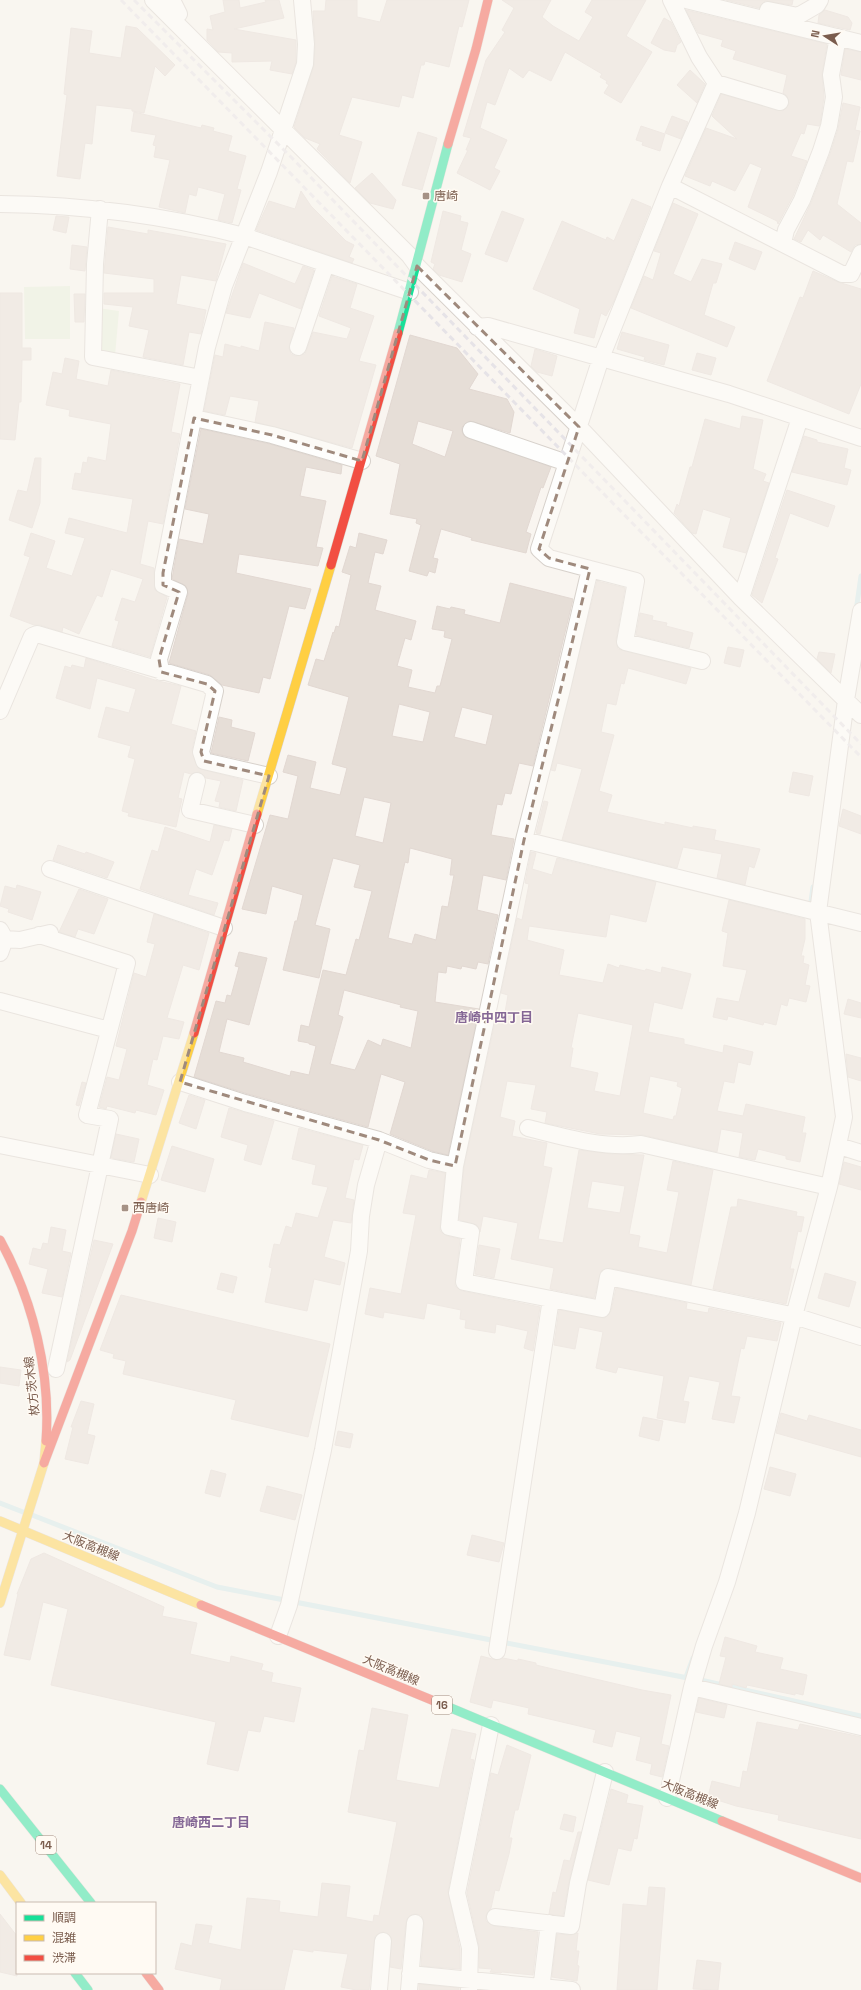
<svg xmlns="http://www.w3.org/2000/svg" width="861" height="1990" font-family="'Space Grotesk','Noto Sans JP',sans-serif">
<style>
.green{fill:#e7f0db}
.lines{fill:none;stroke-linecap:round;stroke-linejoin:round}
.stream{stroke:#d0e8ea;stroke-width:5}
.building{fill:#e6ded7;stroke:#e2d8d2;fill-rule:evenodd}
.street-casing{stroke:#d7d1cb;stroke-width:18}
.fast-casing{stroke:#d9d2cb;stroke-width:10}
.slow-casing{stroke:#d9d2cb;stroke-width:10}
.jam-casing{stroke:#d9d2cb;stroke-width:10}
.street{stroke:#fefefd;stroke-width:16}
.fast{stroke:#16e098;stroke-width:9}
.slow{stroke:#ffcf43;stroke-width:9}
.jam{stroke:#f24e42;stroke-width:9}
.rail{stroke:#e6e3e7;stroke-width:3;stroke-dasharray:6 4;stroke-linecap:butt}
.marked{fill:none;stroke:#9f8a7d;stroke-width:3;stroke-dasharray:8 5;stroke-linejoin:round}
.poi-dot{fill:#a69286;stroke:#fffaf3;stroke-width:1.5}
.labels{text-anchor:middle;dominant-baseline:central;stroke-width:3;stroke-linejoin:round;paint-order:stroke}
.shield{fill:#fffaf3;stroke:#a28b7f;stroke-width:1}
.shield-label{font-size:11px;font-weight:bold;fill:#7a5c4d}
.poi-label{font-size:12px;fill:#7a5c4d;stroke:#fffaf3;text-anchor:start}
.street-label{font-size:12px;fill:#7a5c4d;stroke:#fffaf3}
.neighbourhood-label{font-size:13px;font-weight:bold;fill:#846695;stroke:#fffaf3}
</style>
<rect width="100%" height="100%" fill="#f9f5f0"/>
<!-- green -->
<path class="green" d="M70 286V339H25L24 287Z
M98 308 119 311 115 356 97 353Z"/>
<g class="lines">
<!-- stream -->
<path class="stream" d="M856 611 861 576
M810 909 813 887
M0 1503 23 1512
M32 1515 217 1587 688 1678
M686 1677 693 1658
M696 1679 861 1716"/>
</g>
<!-- building -->
<path class="building" d="M223 0H239L240 8 266 2 265 0H279L284 18 234 29 296 40V62L292 74 270 70 272 61 232 62V53L218 52 207 40V29L213 30 210 16 225 12Z
M326 0H357V17L380 22 387 0H469L462 27 459 26 449 67 425 61 424 65H421L413 98 402 95 399 107 352 97 339 135 362 142 350 183 317 149 320 144 305 138 294 127 314 65 315 43 313 11H325Z
M502 0H551L542 17 553 26 579 41 593 17 585 12 592 0H646L626 36 652 52 621 103 604 93 609 85 606 83 607 81 600 77 602 74 565 52 551 81 529 70 523 78 509 68 495 105 487 102 480 128 507 140 494 168 500 171 490 190 457 173 468 150H466L471 138 463 136 486 60 505 32 502 30 514 8Z
M726 0H793L792 5 765 1 759 8Z
M686 10 827 44 822 74 824 97 820 124 819 126 807 124 804 134 801 133 791 156 807 161 793 196 778 224 777 221 748 207 762 168 750 163 735 191 712 181 710 186 685 176 706 128 737 139 712 116 721 94 783 111 789 104 787 96 783 93 787 75 733 59 736 51 721 46 723 40 698 33Z
M825 10 848 17 852 23 850 30 818 23 819 15Z
M664 18 671 22 681 42 677 45 675 52 664 50 651 43Z
M126 26 137 28 175 65 165 76 155 66 144 113 132 111V109L96 105 92 144 85 143 80 179 57 176 67 95 64 94 71 28 92 31 89 53 121 58Z
M845 49 861 52V80L841 75Z
M690 70 705 84 697 103 677 85Z
M843 103 860 107 855 130 860 131 853 162 847 161 837 204 861 223V244L855 245 851 252 823 235 820 240 808 230 801 242 794 239 811 203 830 154 838 129Z
M134 112 201 128 202 125 214 128 213 131 232 136 228 151 246 156 237 189 241 190 232 223 218 220 225 194 198 187 196 196 189 194 185 213 159 207 170 160 154 157 156 146 153 145 156 135 131 131Z
M672 116 688 122 681 139 665 133Z
M641 126 665 134 660 151 642 145 643 142 636 140Z
M418 132 437 138 422 190 402 185Z
M372 173 396 200 393 209 370 203 355 188Z
M301 191 311 206 346 241 354 245 349 257 354 259 352 263 256 230 269 201 295 209Z
M632 199 651 207 614 301 606 316 601 313 594 338 574 333 580 309 533 289 562 221 606 240 607 237 614 241Z
M673 203 698 214 673 274 691 282 702 259 722 264 716 283H713L704 315 735 327 727 347 631 308 644 276 653 280 661 253 654 251Z
M443 211 461 216 460 221 468 223 461 250 471 254 462 282 439 275 433 269 435 264 431 262Z
M502 211 524 219 507 262 485 254Z
M56 216 69 217 66 233 53 230Z
M108 227 148 234V230L226 244 216 281 181 275 176 304 206 310 201 334 189 332 183 365 143 357 149 330 129 326 133 307 104 304V293H154V279L104 273Z
M735 242 762 252 755 270 729 259Z
M72 245 87 247 85 271 70 269Z
M243 263 295 284 303 266 314 270 301 309 259 293 250 318 226 313Z
M813 271 838 282 861 289V384L849 414 767 381 800 297 803 298Z
M332 276 357 284 350 308 374 316 359 361 376 365 352 448 255 422 259 401 230 396 225 415 204 411 215 355 223 357 225 344 241 348V346L259 351 265 322 294 328 289 348 291 354 295 356 305 354 313 332 347 339 351 328 319 316Z
M0 293H22V348H31V360H22L21 402H19L15 440 0 439Z
M74 294H85L84 322H75Z
M622 332 669 345 664 365 644 360 645 357 617 349Z
M410 335 457 348 478 374 469 389 507 399 514 412 510 433 470 421 462 427V431L464 436 551 467 543 488 541 487 526 532 531 534 526 553 471 540 472 538 441 529 433 558 438 559 435 573 429 571 427 576 409 571 421 525 416 523 417 519 390 514 400 464 376 456ZM418 421 453 431 445 457 412 444Z
M535 349 557 356 552 376 537 372 531 366Z
M697 353 716 358 711 375 692 370Z
M65 358 79 361 76 379 108 386 111 370 180 384 171 432 180 434 163 524 148 521 140 564 154 568 155 590 167 597 150 657 112 646 119 621 115 620 122 598 135 602 143 579 111 569 102 597 97 595 79 634 63 627 62 632 40 625H34L10 616 30 557 24 555 31 533 55 541 46 568 72 576 85 538 65 533 69 518 127 533 133 499 72 489 75 473 81 474 83 462 87 463 88 457 106 461 111 424 69 416 70 410 46 405 53 372 62 374Z
M742 416 763 420 753 469 766 474 763 481 769 483 746 553 723 547 731 518 703 509 696 534 692 533 674 513 677 504 679 506 690 467H692L705 419 740 429Z
M201 429 270 444 342 465 341 474 306 467 300 496 326 501 316 547 323 548 318 566 239 554 236 573 311 589 305 609 289 606 270 679 263 677 259 693 222 685 210 675 169 663 188 594 186 586 172 579 179 539 203 544 209 514 185 509Z
M804 436 817 440V442L848 449 844 468 851 470 847 485 792 472Z
M35 458H41L40 503 32 528 9 520 18 490 27 492Z
M787 490 835 506 828 527 790 513 775 558 778 559 762 603 752 595Z
M359 533 387 540 383 554 375 552 368 583 381 586 375 610 416 621 411 640 405 638 397 666 412 670 408 687 435 693 437 686H440L452 639 444 637 445 631 432 629 437 606 450 609 451 607 465 610 464 614 500 623 510 583 573 599 533 766 519 763 511 794 505 793 502 805 497 804 491 835 514 839 506 880 483 875 477 910 498 915 488 964 478 962 476 969 462 966 461 969 447 966 446 973 438 972 435 1002 479 1009 448 1155 432 1151 390 1134 405 1082 381 1074 368 1127 248 1094 194 1077 216 1001 225 1003 227 995 231 996 239 967 235 966 239 952 267 958 249 1025 227 1019 219 1052 244 1058 243 1062 290 1076 291 1071 309 1075 316 1046 309 1044V1043L298 1041 301 1025 309 1027 323 970 346 975 356 939 359 940 372 891 354 887 360 865 333 858 315 925 330 929 319 978 283 970 295 921H297L303 895 272 886 266 914 242 909 270 815 288 819 298 776 283 772 288 755 316 762 310 788 340 795 347 768 332 764 349 697 308 685 316 659 324 661 333 632 334 633 336 626 339 627 351 575 342 572 350 546 356 548ZM399 704 430 712 423 742 392 736ZM462 707 493 715 486 745 454 737ZM364 797 391 803 383 843 355 836ZM410 848 452 859 450 875H454L448 907 442 906 436 940 415 934 412 944 388 938 405 862 408 863ZM344 990 401 1005 400 1007 418 1011 411 1048 383 1039 381 1046 368 1040 355 1070 330 1064 343 1017 338 1015Z
M597 581 625 588 616 640 618 649 691 668 686 684 628 668 624 684 621 683 616 705 607 703 601 732 614 735 599 791 612 795 607 812 665 825V822L693 828V826L716 830 714 840 760 849 754 868 749 866 745 885 717 878 722 854 683 847 677 868 562 840 582 769 557 763 555 771 551 770Z
M640 613 653 616 652 620 667 623 666 626 693 633 689 648 636 635Z
M728 647 744 650 740 667 724 663Z
M819 652 835 654 831 673 817 659Z
M86 658 158 681 181 686 171 724 196 731 192 750 198 768 243 780 236 811 219 807 220 802 215 801 221 781 206 778 199 772 191 774 184 772 178 798 182 799 176 827 128 816 129 813 122 811 135 759 128 757 131 746 98 737 106 707 129 713 136 689 97 678 90 709 56 698 65 666 71 668 72 665 84 668Z
M219 717 232 720 231 727 255 733 248 761 211 753Z
M793 772 813 776 809 796 789 792Z
M544 801 548 802 540 834 536 833Z
M843 809 861 816V834L839 826Z
M214 825 232 829 229 841 224 840 212 875 196 869 188 895 218 903 214 915 140 889 152 850 158 852 165 827 210 842Z
M58 845 85 854 86 852 114 862 107 878 53 860Z
M531 852 536 853 532 869 552 875 557 858 656 882 646 922 610 914 606 937 529 926 527 940 564 950 559 975 603 983 608 964 619 968 620 965 645 971 646 969 661 973 662 967 691 974 682 1009 654 1002 648 1032 684 1039V1044L723 1053 724 1045 753 1052 750 1065 738 1062 734 1083 724 1081 717 1111 743 1116 746 1104 805 1117 802 1133H806L800 1162 786 1159V1156L758 1149 755 1160 739 1157 743 1133 721 1129 717 1152 643 1135 600 1134 545 1123 547 1112 531 1109 536 1085 507 1081 500 1117 515 1121 512 1136 547 1143 543 1166 552 1168 538 1239 563 1243 579 1150 612 1154 644 1155 629 1234 640 1236 638 1247 667 1253 679 1192 667 1190 673 1161 713 1170 691 1285 610 1268 601 1271 594 1298 550 1289 554 1268 511 1259 518 1223 483 1216 480 1232 477 1225 459 1220 464 1167 495 1022 503 1024 508 995 501 993 517 918 522 920 529 884 525 883ZM578 1013 633 1025 620 1096 594 1091 598 1073 570 1067 573 1048H571ZM650 1076 678 1082 677 1086 682 1088 676 1116H674L673 1120 643 1113ZM592 1181 625 1186 620 1213 587 1208Z
M17 885 41 892 32 920 8 912 9 909 0 906 5 886 16 889Z
M79 889 108 899 94 934 78 929 75 937 59 932Z
M729 900 805 919V939L801 956H804L803 963 809 965 805 985 810 986 806 1002 789 998 787 1006 781 1004 776 1025 764 1022 763 1025 728 1016 727 1020 713 1017 717 998 739 1002 747 970 723 966 728 933 722 931Z
M154 914 209 933 199 970 183 965 167 1018 184 1022 179 1039 163 1036 157 1060 153 1059 147 1085 164 1090 156 1115 136 1110 135 1113 107 1106 106 1109 99 1107 107 1077 119 1080 127 1049 116 1046 134 973 146 977 155 944 147 942Z
M848 999 861 1003V1018L844 1014Z
M846 1054 861 1058V1081L848 1077Z
M82 1082 86 1083 79 1106 76 1105Z
M189 1095 205 1100 196 1129 179 1123Z
M229 1108 274 1121 261 1165 244 1160 248 1145 221 1137Z
M299 1128 363 1145 359 1160 354 1159 345 1198 354 1200 351 1223 333 1220 324 1257 345 1263 340 1285 314 1279 307 1311 265 1302 272 1268 269 1267 274 1244 280 1245 286 1226 292 1228 296 1213 318 1218 328 1187 312 1184 316 1165 292 1159Z
M116 1134 139 1139 134 1162 111 1158Z
M172 1146 214 1159 205 1192 161 1180Z
M844 1162 861 1167V1190L839 1184Z
M429 1170 445 1173 440 1231 447 1236 460 1239 455 1286 462 1291 540 1307 533 1351 524 1348 528 1331 496 1324 495 1333 465 1328 466 1320 460 1319 461 1310 427 1303 424 1319 384 1312 383 1318 365 1314 370 1288 401 1294 416 1215 403 1213 411 1175 427 1179Z
M738 1199 797 1212 796 1216 804 1217 801 1232 798 1231 790 1269H794L786 1304 713 1289 731 1207H737Z
M158 1218 176 1222 172 1242 154 1238Z
M51 1227 66 1230 62 1251 71 1253 62 1297 42 1293 48 1269 29 1264 33 1248 41 1250 43 1243 48 1244Z
M94 1240 113 1244 70 1360 67 1362Z
M479 1245 500 1249 494 1278 475 1274Z
M221 1273 237 1277 233 1293 217 1289Z
M825 1273 856 1282 849 1307 818 1298Z
M616 1288 687 1303 686 1309 708 1313 709 1308 781 1323 777 1341 747 1336 744 1349 741 1348 731 1396 740 1397 734 1423 712 1419 720 1382 689 1376 683 1401 689 1402 685 1423 657 1418 664 1376 618 1367 616 1373 596 1368 603 1332 579 1327 575 1349 554 1345 559 1310 605 1318 611 1311Z
M121 1295 330 1344 308 1437 231 1419 236 1400 123 1374 126 1361 113 1358 114 1354 100 1350Z
M0 1367 21 1370 19 1386 0 1383Z
M81 1401 94 1404 87 1434 95 1436 88 1464 65 1459 73 1427H71Z
M781 1413 807 1421 809 1415 861 1430V1457L776 1433Z
M643 1417 663 1421 659 1441 639 1436Z
M338 1431 353 1434 350 1448 335 1445Z
M770 1467 796 1474 790 1496 764 1489Z
M211 1470 226 1474 220 1497 205 1493Z
M267 1486 302 1495 295 1520 260 1511Z
M472 1535 504 1543 499 1562 467 1555Z
M44 1553 164 1607 162 1616 197 1623 190 1654 230 1663 231 1656 263 1664 261 1670 273 1673 271 1682 301 1688 294 1722 264 1716 260 1732 248 1730 238 1771 207 1764 216 1722 51 1685 68 1609 43 1602 30 1660 4 1655 18 1594H17L31 1559Z
M725 1637 757 1646 755 1652 783 1658 780 1669 807 1675 803 1695 795 1693V1695L747 1685 746 1688 732 1684V1687L719 1684 726 1657 720 1656Z
M481 1656 496 1660 503 1658 518 1661V1659L536 1663V1665L642 1690 671 1695 661 1744 669 1746 662 1777 650 1774 652 1764 636 1760 641 1737 616 1731 612 1747 593 1742 596 1730 528 1714 529 1708 493 1700 491 1708 470 1702Z
M699 1698 727 1705 724 1718 696 1712Z
M372 1708 408 1715 396 1780 439 1788 452 1729 476 1734 470 1759 474 1760 448 1891 460 1949V1969L421 1966 424 1923 421 1915 415 1914 411 1915 406 1922 401 1969 390 1967 391 1937 383 1932 375 1936 369 1990H356L341 1987 348 1954 313 1950V1952L293 1949 284 1990H220L222 1979 175 1969 181 1943 192 1946 196 1924 212 1926 208 1943 241 1950 247 1898 280 1901 279 1912 318 1917 322 1883 350 1886 346 1917 373 1922 374 1915 379 1916 397 1822 348 1812 359 1750 364 1751Z
M757 1722 798 1730 800 1724 861 1737V1839L778 1820 779 1815 736 1806 708 1797 712 1781 740 1788 743 1771 747 1772Z
M507 1745 531 1755 518 1810H515L509 1838H512L509 1854 499 1891 495 1890 491 1908 486 1916V1921L494 1926 538 1932 533 1975 502 1972 501 1973 490 1972 492 1969 479 1968V1946L467 1893 491 1773 498 1775Z
M611 1789 628 1795 626 1803 643 1806 637 1839 634 1838 631 1851 618 1848 609 1885 588 1880Z
M564 1814 576 1817 573 1832 560 1829Z
M578 1832H581L569 1881 563 1916 549 1914 553 1892 556 1893 564 1860 570 1861Z
M649 1887 665 1888 657 1990H617L623 1904 647 1906Z
M0 1914 17 1936V1976L0 1972Z
M578 1933 576 1951H579L577 1965 579 1966 577 1981 552 1977 557 1934 570 1935Z
M697 1960 721 1963 718 1990 693 1989Z
M419 1984 459 1988V1990H419Z"/>
<g class="lines">
<!-- street casing -->
<g class="street-casing">
<path id="street" d="M153 0 409 255 417 266 579 427 741 598 861 715
M172 0 179 14
M686 0 861 43
M768 10 798 16 817 5 820 0
M716 83 780 102
M670 186 842 274H851L861 253
M0 204C83 205 164 215 244 236L410 292
M100 209 95 264 93 357 201 378
M783 243 786 230 802 200 821 151 829 126 834 97 831 75 838 37
M477 327 488 326 729 394 861 438
M298 347 326 264
M194 418 272 435 362 461
M471 430 567 463
M590 569 636 581 625 642 702 661
M741 598 800 418
M161 672 159 659 179 592 163 585V573L207 347 224 286 269 172 305 64 306 44 302 0
M0 711 32 636 37 634 207 684 215 691 201 752 204 761 269 776
M197 781 190 810 255 825
M524 840 861 923
M50 869 224 928
M0 930 5 939 20 940 50 933
M39 935 127 963 87 1115 110 1119 56 1369
M0 953 5 939
M0 1001 109 1030
M180 1082 245 1103 379 1140 366 1185 361 1216 359 1251 323 1450 289 1605 278 1636
M528 1128C564 1137 604 1149 641 1144L829 1187
M379 1140 429 1160 455 1166 524 840 562 689 590 569 549 558 539 549 601 358 670 186 716 83 699 57 671 0
M0 1145 150 1175
M839 1146 861 1153
M455 1166 449 1227 471 1232 464 1282 602 1309 608 1277 791 1315 861 1337
M497 1651 551 1299
M692 1687 704 1646 727 1582 747 1513 794 1316 829 1187 844 1117 818 912 846 700 861 611
M667 1798 692 1687 861 1727
M495 1917 571 1926 578 1883 605 1772
M410 1974 572 1990
M379 1990 383 1941
M409 1990 415 1923
M469 1990 470 1948 457 1893 491 1725
M541 1990 549 1923"/>
</g>
<!-- fast casing -->
<g class="fast-casing">
<path id="fast" d="M398 333 448 144
M439 1703 722 1821
M0 1789 91 1903
M75 1973 88 1990"/>
</g>
<!-- slow casing -->
<g class="slow-casing">
<path id="slow" d="M257 814 331 565
M141 1202 194 1033
M0 1521 201 1605
M0 1603 44 1463 46 1441
M0 1875 21 1903"/>
</g>
<!-- jam casing -->
<g class="jam-casing">
<path id="jam" d="M448 144 476 49 488 0
M331 565 398 333
M194 1033 257 814
M0 1240C33 1300 51 1373 46 1441
M44 1463 132 1231 141 1202
M201 1605 439 1703
M722 1821 861 1878
M146 1973 159 1990"/>
</g>
<!-- street -->
<use href="#street" class="street"/>
<!-- fast -->
<use href="#fast" class="fast"/>
<!-- slow -->
<use href="#slow" class="slow"/>
<!-- jam -->
<use href="#jam" class="jam"/>
<!-- rail -->
<path class="rail" d="M121 0 861 757
M134 0 292 158 861 744"/>
</g>
<!-- marked area -->
<path d="M0 0H861V1990H0ZM417 266 579 427 539 549 549 558 590 569 524 840 455 1166 429 1160 379 1140 180 1082 269 776 204 761 201 752 215 691 207 684 161 672 159 659 179 592 163 585V573L194 418 272 435 362 461Z" fill="#f9f5f0" fill-opacity=".55" fill-rule="evenodd"/>
<path class="marked" d="M417 266 579 427 539 549 549 558 590 569 524 840 455 1166 429 1160 379 1140 180 1082 269 776 204 761 201 752 215 691 207 684 161 672 159 659 179 592 163 585V573L194 418 272 435 362 461Z"/>
<!-- markers -->
<g class="poi-dot">
<rect x="422" y="192" width="8" height="8" rx="2"/>
<rect x="121" y="1204" width="8" height="8" rx="2"/>
</g>
<g class="labels">
<!-- shield labels -->
<g class="shield">
<rect x="432" y="1696" width="20" height="18" rx="3"/>
<rect x="36" y="1836" width="20" height="18" rx="3"/>
</g>
<g class="shield-label">
<text x="442" y="1705">16</text>
<text x="46" y="1845">14</text>
</g>
<!-- poi labels -->
<g class="poi-label">
<text x="434" y="196">唐崎</text>
<text x="133" y="1208">西唐崎</text>
</g>
<!-- street labels -->
<g class="street-label">
<text transform="translate(32 1386) rotate(-96)">枚方茨木線</text>
<text transform="translate(91 1546) rotate(22)">大阪高槻線</text>
<text transform="translate(391 1670) rotate(23)">大阪高槻線</text>
<text transform="translate(690 1794) rotate(22)">大阪高槻線</text>
</g>
<!-- neighbourhood labels -->
<g class="neighbourhood-label">
<text x="494" y="1017">唐崎中四丁目</text>
<text x="211" y="1822">唐崎西二丁目</text>
</g>
</g>
<!-- legend -->
<rect x="16" y="1902" width="140" height="72" fill="#fffaf3" stroke="#cabbb1"/>
<rect x="24" y="1915" width="20" height="6" fill="#16e098" stroke="#cabbb1"/>
<text x="52" y="1922" font-size="12" fill="#7a5c4d">順調</text>
<rect x="24" y="1935" width="20" height="6" fill="#ffcf43" stroke="#cabbb1"/>
<text x="52" y="1942" font-size="12" fill="#7a5c4d">混雑</text>
<rect x="24" y="1955" width="20" height="6" fill="#f24e42" stroke="#cabbb1"/>
<text x="52" y="1962" font-size="12" fill="#7a5c4d">渋滞</text>
<!-- north arrow -->
<g transform="translate(825 36) rotate(282)" stroke="#fffaf3" stroke-width="3" paint-order="stroke">
<path d="M0-3L7 15L0 10L-7 15Z" fill="#7a5c4d"/>
<text y="-6" font-size="11" font-weight="bold" text-anchor="middle" fill="#7a5c4d">N</text>
</g>
</svg>
